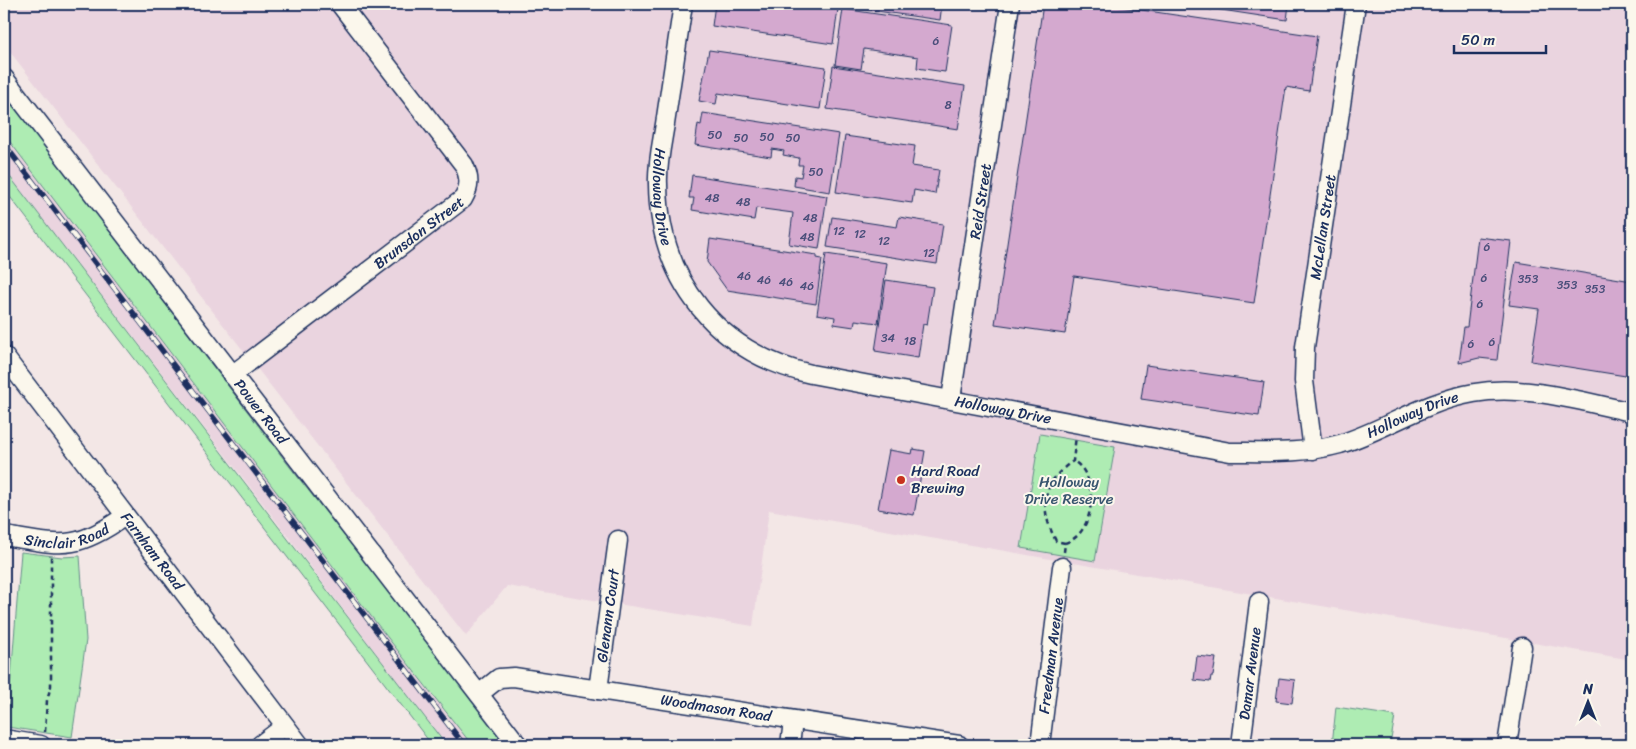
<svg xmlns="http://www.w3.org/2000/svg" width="1636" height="749" font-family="Sriracha,sans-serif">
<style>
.built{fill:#ead4df}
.green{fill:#aeecb3;stroke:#648e88}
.building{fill:#d4a9cf;stroke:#1b2f5e}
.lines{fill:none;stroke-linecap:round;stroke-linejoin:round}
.minor-casing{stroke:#1b2f5e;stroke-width:21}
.path{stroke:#1b2f5e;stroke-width:2.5;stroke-dasharray:5 4;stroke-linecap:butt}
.minor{stroke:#fbf7ec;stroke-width:18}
.rail-casing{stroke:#1b2f5e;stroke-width:5.5}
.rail{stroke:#fbf7ec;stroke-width:4;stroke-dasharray:11;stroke-linecap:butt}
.poi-dot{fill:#c8321e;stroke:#fbf7ec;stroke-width:2}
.labels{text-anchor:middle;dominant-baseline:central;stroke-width:4;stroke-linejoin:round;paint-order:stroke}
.number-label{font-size:12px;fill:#494e7a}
.street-label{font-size:15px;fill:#1b2f5e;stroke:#fbf7ec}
.poi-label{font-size:15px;fill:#1b2f5e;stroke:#fbf7ec;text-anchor:start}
.park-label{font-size:15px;fill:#38556f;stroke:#fbf7ec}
</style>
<rect width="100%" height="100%" fill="#f3e7e6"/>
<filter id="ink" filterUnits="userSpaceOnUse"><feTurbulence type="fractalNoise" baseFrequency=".02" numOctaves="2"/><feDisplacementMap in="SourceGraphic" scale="10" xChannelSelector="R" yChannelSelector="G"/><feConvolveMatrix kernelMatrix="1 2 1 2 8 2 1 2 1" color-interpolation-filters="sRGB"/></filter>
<g filter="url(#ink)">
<!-- built -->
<path class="built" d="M4 4H1632V660L769 510 753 626 507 586 466 636 4 44Z
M4 134 377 624 472 745H446L267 509 23 194 4 169Z"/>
<!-- green -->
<path class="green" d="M4 93 290 467 509 745H472L377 624 4 134Z
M4 169 446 745H432L4 189Z
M1040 434 1115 447 1095 561 1021 548Z
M21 552 62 557 80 556 86 640 72 737 7 727Z
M1336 707 1395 716 1390 745H1332Z"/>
<!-- building -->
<path class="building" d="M715 4H802L838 9 833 44 712 26Z
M841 4H942L940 20 841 6Z
M1043 4H1101L1317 36 1309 91 1286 87 1254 303 1074 276 1065 334 995 324Z
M1171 4H1213L1212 10Z
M1216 4H1289L1287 20 1215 9Z
M843 9 952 25 945 72 917 68 918 57 864 49 861 69 835 65Z
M709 50 826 67 820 109 718 93 716 104 699 101Z
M833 66 965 86 958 129 827 109Z
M703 113 839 134 830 192 794 186 795 176 801 177 803 165H798L799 158 783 155 784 151 772 149 771 157 695 145 698 124 701 125Z
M845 136 915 146 912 166 939 170 935 194 914 190 912 203 836 192Z
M692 175 827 196 819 249 789 244 793 213 756 208 754 220 692 210 694 198H689Z
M832 217 897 227 899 217 943 224 937 264 827 247Z
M1478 237 1511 241 1497 360 1479 358 1459 363 1464 327H1467Z
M710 239 817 255V258L822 259 816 304 727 290 707 262Z
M826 254 887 263 878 323 855 320 854 327 834 324 835 317 817 314Z
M1516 262 1632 281V377L1531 361 1539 309 1509 305Z
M886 280 933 287 927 325 923 324 918 358 875 351Z
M1146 365 1264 382 1259 416 1141 399Z
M913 449 925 451 914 515 878 509 889 450 912 454Z
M1197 656 1216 658 1213 676H1211L1210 682 1194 680Z
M1279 678 1295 680 1292 703 1276 701Z"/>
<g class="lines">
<!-- minor casing -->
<g class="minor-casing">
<g id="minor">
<path id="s1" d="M683 4C677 44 671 84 665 124 662 143 657 164 658 184 659 280 717 353 811 374L1230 452C1267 452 1304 454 1340 444 1388 429 1422 402 1474 393 1526 384 1582 402 1632 412"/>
<path id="s2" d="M4 78 518 745"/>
<path id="s3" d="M4 356 300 745"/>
<path id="s4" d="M232 375 463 199C470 187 470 178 464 165L340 4"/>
<path id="s5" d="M951 399 1010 4"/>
<path id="s6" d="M1313 450 1304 381 1305 347 1356 4"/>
<path id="s7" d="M4 536C62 545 74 552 125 516"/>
<path id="s8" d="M598 690 618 540"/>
<path id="s9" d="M479 694 499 678 514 677 959 745"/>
<path d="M4 739 41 745"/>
<path d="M260 745 285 726"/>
<path d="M790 745 793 721"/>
<path id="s10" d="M1040 745 1062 567"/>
<path id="s11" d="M1241 745 1259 602"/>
<path d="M1507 745 1522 647"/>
</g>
</g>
<!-- path -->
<path class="path" d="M1065 543C1096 534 1100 475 1073 461
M1064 552 1065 543 1056 541C1039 508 1041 483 1073 461L1076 436
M45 732 47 700 51 686V556"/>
<!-- minor -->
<use href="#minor" class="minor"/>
<!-- rail casing -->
<g class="rail-casing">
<path id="rail" d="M4 144 464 745"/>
</g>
<!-- rail -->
<use href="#rail" class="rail"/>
</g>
</g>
<!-- markers -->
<circle class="poi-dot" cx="901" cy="480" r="5"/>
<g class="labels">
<!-- number labels -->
<g class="number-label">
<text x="936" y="41">6</text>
<text x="948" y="105">8</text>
<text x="715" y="135">50</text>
<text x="767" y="137">50</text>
<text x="741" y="138">50</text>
<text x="793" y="138">50</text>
<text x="816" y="172">50</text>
<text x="712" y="198">48</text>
<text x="743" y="202">48</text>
<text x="810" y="218">48</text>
<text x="839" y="231">12</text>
<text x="860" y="234">12</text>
<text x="807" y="237">48</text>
<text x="884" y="241">12</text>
<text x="1487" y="247">6</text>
<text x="929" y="253">12</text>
<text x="744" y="276">46</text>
<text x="1484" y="278">6</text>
<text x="1528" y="279">353</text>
<text x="764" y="280">46</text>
<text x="786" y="282">46</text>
<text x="1567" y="285">353</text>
<text x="807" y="286">46</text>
<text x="1595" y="289">353</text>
<text x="1480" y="304">6</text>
<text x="888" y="338">34</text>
<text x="910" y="341">18</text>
<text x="1492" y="342">6</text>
<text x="1471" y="344">6</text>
</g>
<!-- street labels -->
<g class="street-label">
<text stroke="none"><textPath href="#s1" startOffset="195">Holloway Drive</textPath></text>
<text stroke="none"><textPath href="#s5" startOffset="200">Reid Street</textPath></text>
<text stroke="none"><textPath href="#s6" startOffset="225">McLellan Street</textPath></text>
<text stroke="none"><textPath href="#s4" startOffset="235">Brunsdon Street</textPath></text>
<text stroke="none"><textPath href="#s1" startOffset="642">Holloway Drive</textPath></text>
<text stroke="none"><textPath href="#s2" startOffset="421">Power Road</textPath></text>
<text stroke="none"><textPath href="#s1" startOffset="1062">Holloway Drive</textPath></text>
<text stroke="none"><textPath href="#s7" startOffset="64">Sinclair Road</textPath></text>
<text stroke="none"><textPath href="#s3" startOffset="245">Farnham Road</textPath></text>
<text stroke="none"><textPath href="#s8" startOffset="75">Glenann Court</textPath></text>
<text stroke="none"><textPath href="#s10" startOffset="90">Freedman Avenue</textPath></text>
<text stroke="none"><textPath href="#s11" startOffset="72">Damar Avenue</textPath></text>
<text stroke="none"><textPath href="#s9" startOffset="245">Woodmason Road</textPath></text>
</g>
<!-- poi labels -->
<g class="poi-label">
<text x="911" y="471">Hard Road<tspan x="911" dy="17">Brewing</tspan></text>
</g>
<!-- park labels -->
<g class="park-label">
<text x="1069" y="482">Holloway<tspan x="1069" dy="17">Drive Reserve</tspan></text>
</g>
</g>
<!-- margin -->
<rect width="1636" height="749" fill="none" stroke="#fbf7ec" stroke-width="20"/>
<rect x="10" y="10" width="1616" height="729" fill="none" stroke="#1b2f5e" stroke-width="2" filter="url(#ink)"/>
<!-- north arrow -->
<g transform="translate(1588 702)" stroke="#fbf7ec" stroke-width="4" paint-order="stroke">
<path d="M0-4L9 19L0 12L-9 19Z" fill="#1b2f5e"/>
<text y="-8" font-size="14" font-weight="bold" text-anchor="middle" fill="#1b2f5e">N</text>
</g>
<!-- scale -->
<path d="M1454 45v8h92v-8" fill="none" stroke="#1b2f5e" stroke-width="2.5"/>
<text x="1461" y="45" font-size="15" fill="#1b2f5e" stroke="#fbf7ec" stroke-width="4" paint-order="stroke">50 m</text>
</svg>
